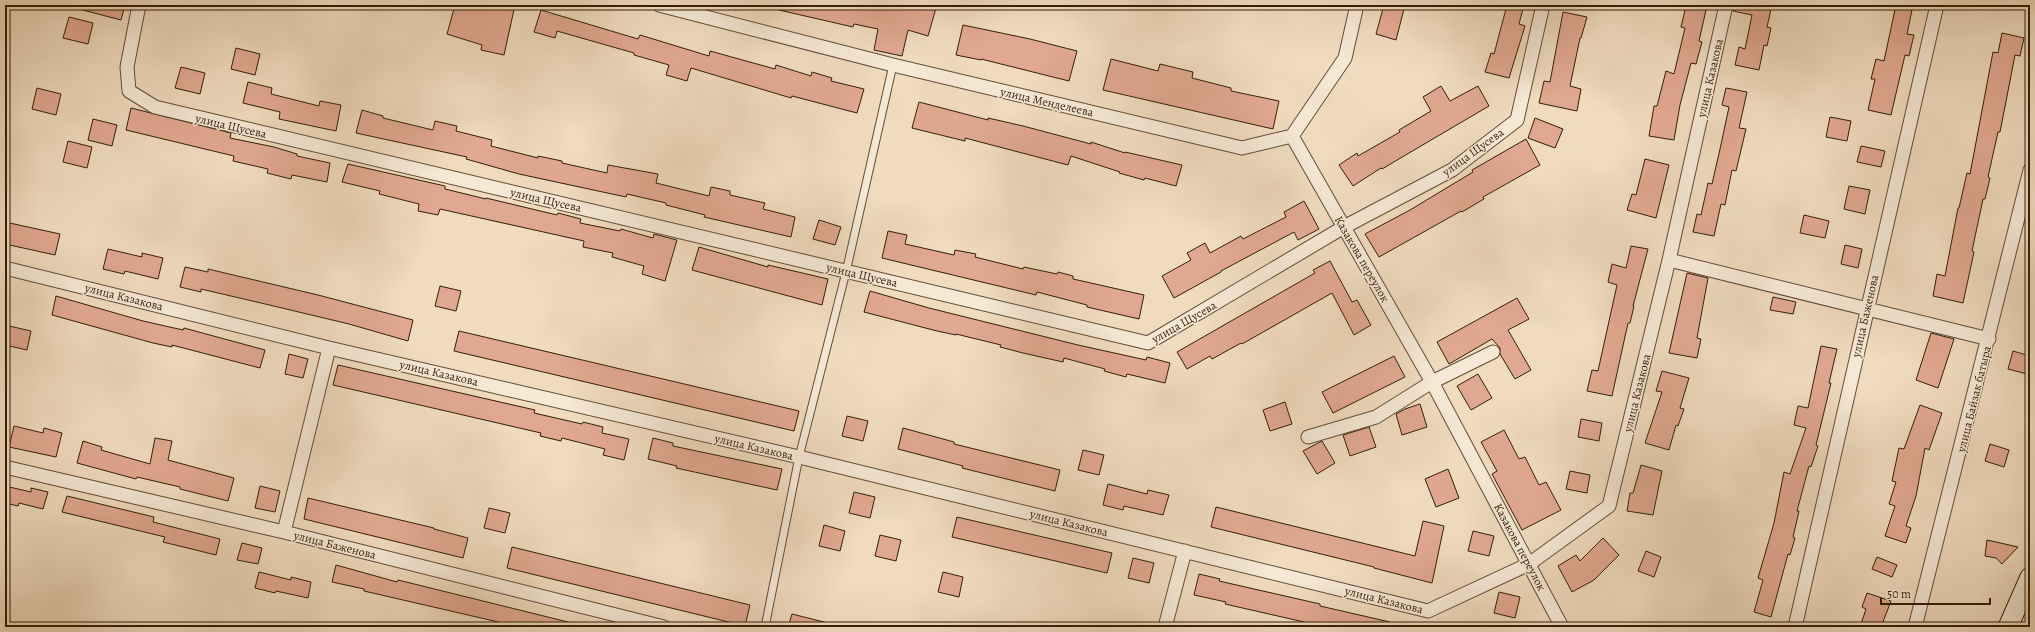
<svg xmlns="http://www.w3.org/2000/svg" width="2035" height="632" font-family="Alegreya,serif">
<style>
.building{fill:#e1a891;stroke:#331e07}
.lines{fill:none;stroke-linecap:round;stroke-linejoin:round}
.lane-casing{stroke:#624d35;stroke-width:9}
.street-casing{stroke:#624d35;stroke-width:15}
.secondary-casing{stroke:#331e07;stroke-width:21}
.lane{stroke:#f5e8d5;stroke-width:7}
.street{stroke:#f5e8d5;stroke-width:13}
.secondary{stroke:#f5e8d5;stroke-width:19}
.labels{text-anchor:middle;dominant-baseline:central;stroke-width:3;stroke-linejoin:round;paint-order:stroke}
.street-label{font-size:12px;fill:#331e07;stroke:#f5e8d5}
</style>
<rect width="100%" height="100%" fill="#f0dbbf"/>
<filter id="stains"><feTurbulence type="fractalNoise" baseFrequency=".005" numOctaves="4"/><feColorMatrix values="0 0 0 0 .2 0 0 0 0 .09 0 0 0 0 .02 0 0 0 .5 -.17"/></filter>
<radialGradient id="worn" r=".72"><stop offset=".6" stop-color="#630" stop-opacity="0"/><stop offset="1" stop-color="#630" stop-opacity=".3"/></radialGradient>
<!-- building -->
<path class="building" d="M80 5H125L121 20 79 9Z
M455 5H515L504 55 481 50 482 45 447 34Z
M779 5H891L910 9 912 5H926L936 8 928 36 908 30 902 56 874 50 878 29 854 24 853 27 779 10Z
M1384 5H1405L1396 40 1376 34Z
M1507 5H1524L1519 24 1525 26 1509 78 1485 72 1491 53 1494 54Z
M1734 5H1772L1767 27 1771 28 1767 46 1764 45 1759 70 1735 65 1739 47 1745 49 1752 15 1733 11Z
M1896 5H1913L1907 34 1914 35 1909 56 1905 55 1891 115 1868 110 1875 79H1871L1876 59 1884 61Z
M1686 6 1706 10 1699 41 1702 42 1696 64 1691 63 1680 105 1674 140 1649 136 1654 106H1657L1666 71 1674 74 1685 28 1681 27Z
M541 10 638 39 640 35 709 56 710 51 775 69 776 65 811 76 812 72 832 78 831 81 864 89 857 113 792 96 791 98 691 68 687 81 666 75 669 65 634 55V53L557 31 555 38 534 32Z
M1563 12 1587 17 1581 38H1580L1570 86 1581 89 1577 111 1539 103 1544 81 1550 82Z
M69 17 93 23 88 44 63 38Z
M963 25 1030 39 1077 51 1069 81 981 59V60L956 55Z
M2002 33 2024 38 2020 56 2015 55 2000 132H1998L1988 177 1990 178 1985 199H1983L1972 251 1974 252 1963 303 1933 296 1937 274 1945 276 1958 208H1959L1967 173 1970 174 1993 52 1998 53Z
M236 48 260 54 255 75 231 69Z
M1111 59 1158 71 1160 64 1193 72 1192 78 1231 88V91L1279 101 1273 129 1103 90Z
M181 67 205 73 200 94 175 88Z
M248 82 272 88 271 94 319 106 320 101 341 105 336 131 279 119 280 112 243 103Z
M1441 86 1450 101 1478 86 1489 106 1409 153 1382 169 1381 168 1353 186 1339 165 1357 153 1358 156 1400 132 1399 130 1431 111 1423 97Z
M37 88 61 94 56 115 32 109Z
M1726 88 1747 92 1739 128 1746 129 1736 171 1732 170 1725 205 1721 204 1714 236 1693 232 1697 214 1701 215 1708 183 1712 184 1720 149 1729 107 1722 105Z
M919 102 988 120V118L1023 126 1091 144V142L1125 153V152L1182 165 1176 186 1145 178 1144 180 1119 173 1120 172 1071 156 1068 165 965 138V141L912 128Z
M131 108 231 133 230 138 274 147 297 154V156L330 163 327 182 292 175 291 179 267 173 268 169 233 161 234 156 126 130Z
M362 110 383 116V118L433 130 435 121 457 126 456 131 492 140 491 146 538 158V156L562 161V163L607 173 608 165 658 174 656 183 709 196 711 187 730 191V195L765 203 763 209 795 217 791 237 704 217 705 215 666 205V203L627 194 626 197 519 174 466 159 467 157 356 133Z
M1830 117 1851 121 1847 141 1826 137Z
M1535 118 1563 129 1555 148 1528 138Z
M93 119 117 125 112 146 88 140Z
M1526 139 1540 165 1483 197 1484 199 1462 212 1461 211 1379 257 1365 234 1410 210 1473 172 1472 170Z
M68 141 92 147 87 168 63 162Z
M1861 146 1885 151 1881 167 1857 162Z
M1645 159 1669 165 1656 218 1627 210 1632 194 1636 195Z
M348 164 445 186V189L486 199V198L557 215 558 213 581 219 580 223 620 231 621 229 653 238 654 234 677 240 665 281 642 274 644 266 612 257 613 253 583 247 584 241 440 209 438 215 418 211 419 204 379 194 380 191 342 182Z
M1849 186 1870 190 1865 214 1844 209Z
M1304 201 1319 229 1298 240 1294 232 1221 271V272L1174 298 1162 276 1191 260 1187 253 1205 243 1210 253 1241 236 1243 239 1286 217 1284 212Z
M1804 215 1829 221 1825 238 1800 233Z
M819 220 841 227 835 245 813 239Z
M5 222 60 234 55 255 5 244Z
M888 231 907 235 905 244 954 255 955 250 976 254 975 257 1023 269 1024 267 1057 274 1058 272 1073 276V279L1144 295 1139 319 1087 307V305L1037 292 1036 295 882 258Z
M1845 245 1862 249 1858 268 1841 264Z
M1631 246 1648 249 1633 306H1634L1630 323H1628L1612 396 1587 391 1592 370 1598 371 1617 285 1608 282 1612 264 1626 268Z
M699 247 768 267V265L828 279 822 305 692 270Z
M108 249 142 257V253L163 258 158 279 125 271 124 274 103 269Z
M1330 261 1352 302 1357 300 1371 325 1354 335 1332 293 1242 344 1241 343 1212 359 1210 356 1187 369 1177 352 1315 273 1313 270Z
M185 267 208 272V269L318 295 413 320 408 341 349 324 261 303 201 289V292L180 287Z
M1687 273 1708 278 1697 338 1701 339 1697 358 1669 353Z
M440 286 461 291 456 311 435 306Z
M870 291 929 308 1078 345 1146 360 1147 357 1170 363 1165 383 1127 374 1126 377 1104 371 1105 369 1064 358 1063 362 1023 353 1000 347 1001 345 956 334V335L937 331 864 312Z
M56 296 143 321 183 330 184 328 265 350 260 368 172 345V347L153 343 52 315Z
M1773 297 1796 302 1793 314 1770 310Z
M1517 298 1529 319 1508 330 1531 370 1515 379 1500 354V348L1492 339 1449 364 1437 342Z
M5 325 31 331 27 350 5 345Z
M459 331 799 411 794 431 454 351Z
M1931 333 1954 339 1938 388 1916 380Z
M1821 346 1837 349 1829 383H1831L1816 445 1818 446 1811 467 1809 466 1797 511H1799L1793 537 1795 538 1790 555 1788 554 1771 617 1754 612 1763 580 1758 578 1774 523 1784 472 1790 474 1806 428 1794 425 1798 406 1808 408Z
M2013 351 2030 356 2027 374 2008 369Z
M289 354 308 359 303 378 285 374Z
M1394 356 1405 377 1333 413 1322 392Z
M338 365 535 410 534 413 582 424 583 422 603 427 602 433 629 439 624 460 603 455 605 449 562 438 561 441 540 436 541 433 333 385Z
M1662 371 1689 378 1680 408 1684 409 1678 426 1676 425 1669 450 1645 443 1662 392 1656 391Z
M1478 374 1492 398 1471 410 1457 386Z
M1285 402 1292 424 1270 431 1263 410Z
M1420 404 1427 427 1402 435 1396 414 1405 409Z
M1920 405 1942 413 1929 450 1925 448 1916 496 1906 526 1911 528 1906 543 1885 536 1895 506 1889 504 1896 482 1892 481 1899 448 1904 449Z
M847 416 868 421 863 441 842 436Z
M1581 419 1602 423 1599 441 1578 437Z
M14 426 43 433 44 428 62 433 56 457 9 447Z
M1369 427 1376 447 1350 456 1343 435Z
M903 428 954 442V444L1060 470 1055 491 962 468 963 466 898 449Z
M1504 430 1519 459 1525 457 1539 485 1546 482 1561 510 1522 530 1492 474 1497 471 1481 442Z
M155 438 172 441 168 460 234 478 228 501 180 489V487L137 477 136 479 77 463 83 441 102 447 101 450 150 464Z
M653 438 673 443V446L782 469 777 490 676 468 677 466 648 459Z
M1322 441 1335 463 1317 474 1303 451Z
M1990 444 2009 450 2004 467 1985 461Z
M1083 450 1104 455 1099 475 1078 470Z
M1641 465 1662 471 1653 515 1627 511 1630 493H1633Z
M1448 469 1459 498 1436 507 1425 479Z
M1570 471 1590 475 1587 493 1566 489Z
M1108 484 1147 494 1148 490 1169 495 1163 515 1124 506 1123 510 1103 505Z
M5 486 31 492V488L48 492 43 509 19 503 18 506 5 503Z
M260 486 280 491 275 512 255 508Z
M854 492 875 497 870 518 849 513Z
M67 496 154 517 153 522 220 539 216 555 163 542 165 537 62 512Z
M308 498 434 528V529L468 538 463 558 304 519Z
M1216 507 1415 556 1423 521 1444 526 1432 583 1374 568V567L1211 527Z
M489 508 510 513 505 533 484 528Z
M957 517 1112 553 1107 573 952 537Z
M824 525 845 531 840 551 819 546Z
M1473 531 1494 536 1489 556 1468 551Z
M880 535 901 540 896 561 875 556Z
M1603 538 1619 555 1594 580 1572 592 1558 566 1576 555 1580 561Z
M1987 540 2018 547 2002 564 1996 558 1985 556Z
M242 543 262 548 258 564 237 560Z
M512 547 750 605 745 626 507 568Z
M1646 551 1661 557 1654 577 1638 571Z
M1877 557 1897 565 1892 577 1872 569Z
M1133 558 1154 563 1149 583 1128 578Z
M336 565 397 582 398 580 572 623V627H520L364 591V589L332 582Z
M259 572 291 580V577L311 582 308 598 276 591 275 593 255 588Z
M943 572 963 577 959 597 938 592Z
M1199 574 1220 579 1219 581 1320 604V606L1390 622V627H1326L1225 604 1226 602 1194 595Z
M1499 592 1520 597 1515 618 1494 613Z
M1867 593 1891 601 1881 627H1860L1866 609 1862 607Z
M792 614 828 623 827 627H788Z"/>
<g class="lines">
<!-- lane casing -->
<g class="lane-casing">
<path id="lane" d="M765 627 799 457 846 272 893 65"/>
</g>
<!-- street casing -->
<g class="street-casing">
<path id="street" d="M139 5 127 67 129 91 155 107 1148 343 1344 227 1452 170 1517 120 1543 5
M659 5 893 65 1242 148 1292 136 1345 58 1357 5
M1292 136 1432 382 1562 627
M1669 260 1989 339
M5 268 329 348 799 457 1428 611 1529 564 1609 506 1669 260 1726 5
M1308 437 1376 417 1432 382 1493 352
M5 467 284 532 664 627
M284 532 329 348
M1165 627 1185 551
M1795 627 1937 5
M1915 627 2030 170"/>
</g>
<!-- secondary casing -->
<g class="secondary-casing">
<path id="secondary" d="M2008 627 2030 577"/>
</g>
<!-- lane -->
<use href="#lane" class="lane"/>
<!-- street -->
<use href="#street" class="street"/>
<!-- secondary -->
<use href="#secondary" class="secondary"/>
</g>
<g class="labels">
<!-- street labels -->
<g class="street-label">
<text transform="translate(1710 78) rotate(-77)">улица Казакова</text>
<text transform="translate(1047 102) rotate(13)">улица Менделеева</text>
<text transform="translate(231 126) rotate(13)">улица Щусева</text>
<text transform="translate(1473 152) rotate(-36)">улица Щусева</text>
<text transform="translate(546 200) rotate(13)">улица Щусева</text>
<text transform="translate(1362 259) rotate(60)">Казакова переулок</text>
<text transform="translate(862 275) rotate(13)">улица Щусева</text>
<text transform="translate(124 297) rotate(14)">улица Казакова</text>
<text transform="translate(1865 316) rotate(-77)">улица Баженова</text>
<text transform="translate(1184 322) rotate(-30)">улица Щусева</text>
<text transform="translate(439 373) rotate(13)">улица Казакова</text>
<text transform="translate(1637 393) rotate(-76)">улица Казакова</text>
<text transform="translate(1974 399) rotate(-76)">улица Байзак батыра</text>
<text transform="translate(754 447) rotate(13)">улица Казакова</text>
<text transform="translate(1069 523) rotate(14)">улица Казакова</text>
<text transform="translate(335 545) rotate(14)">улица Баженова</text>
<text transform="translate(1520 547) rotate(62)">Казакова переулок</text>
<text transform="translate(1384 600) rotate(14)">улица Казакова</text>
</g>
</g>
<!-- margin -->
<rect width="2035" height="632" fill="none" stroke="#f0dbbf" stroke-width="20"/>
<rect x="6" y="6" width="2023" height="620" fill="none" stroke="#331e07" stroke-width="2"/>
<rect x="10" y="10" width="2015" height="612" fill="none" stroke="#331e07"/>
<!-- scale -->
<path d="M1881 598v6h109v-6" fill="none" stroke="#331e07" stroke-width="2"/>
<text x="1887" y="598" font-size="12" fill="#331e07" stroke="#f5e8d5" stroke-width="3" paint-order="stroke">50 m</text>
<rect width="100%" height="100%" filter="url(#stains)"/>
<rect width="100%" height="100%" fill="url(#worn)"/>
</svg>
